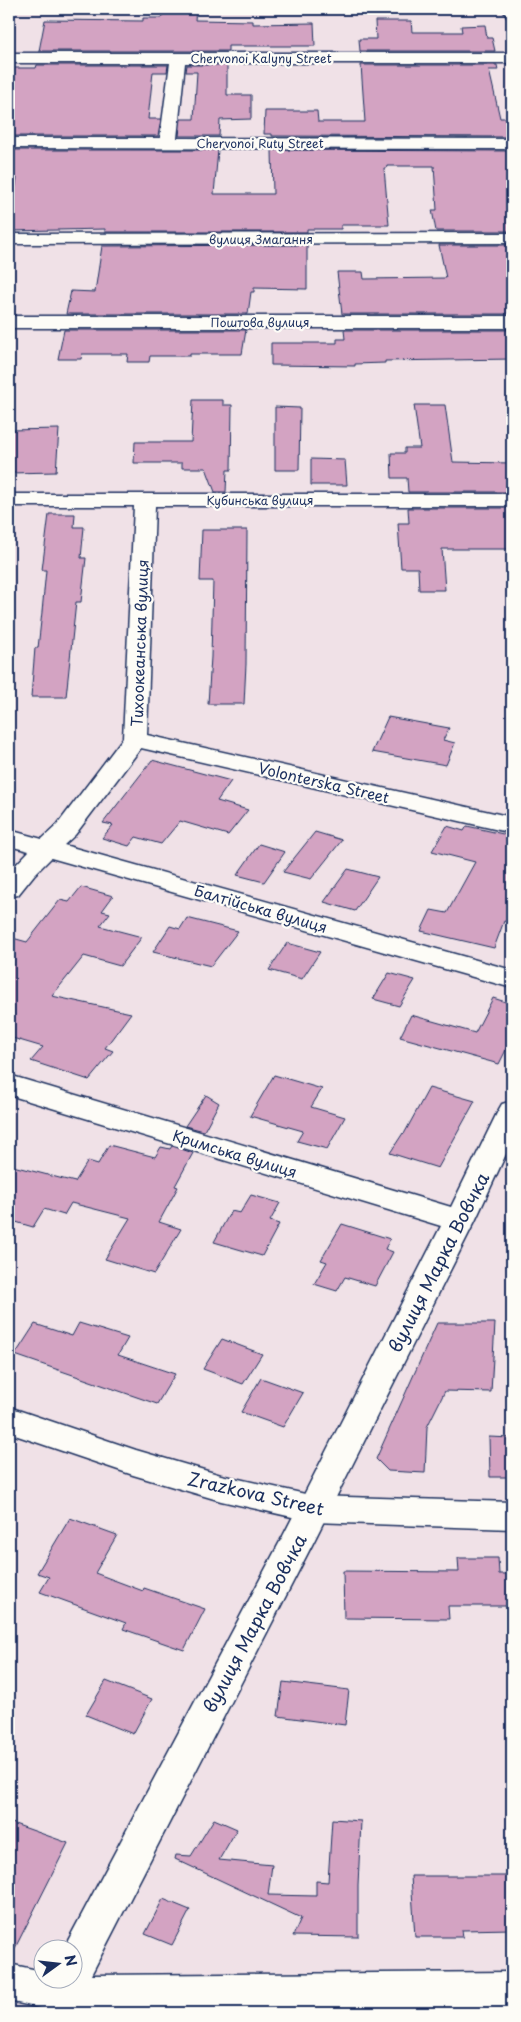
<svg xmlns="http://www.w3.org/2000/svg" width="521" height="2022" font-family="'Playpen Sans',sans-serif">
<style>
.building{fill:#d3a3c2;stroke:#1b2f5e}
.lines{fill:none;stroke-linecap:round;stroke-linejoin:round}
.street-casing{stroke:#1b2f5e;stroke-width:3}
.secondary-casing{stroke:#1b2f5e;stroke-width:3}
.street{fill:#fdfcf7;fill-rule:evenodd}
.secondary{fill:#fdfcf7;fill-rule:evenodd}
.labels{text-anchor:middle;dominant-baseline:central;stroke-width:4.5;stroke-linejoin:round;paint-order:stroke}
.far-street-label{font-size:12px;fill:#1b2f5e;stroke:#fdfcf7}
.street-label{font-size:15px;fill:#1b2f5e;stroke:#fdfcf7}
.near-street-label{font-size:18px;fill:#1b2f5e;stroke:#fdfcf7}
</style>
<rect width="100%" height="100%" fill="#f0e1e7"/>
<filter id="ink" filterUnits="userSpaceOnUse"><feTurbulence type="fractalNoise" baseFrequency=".02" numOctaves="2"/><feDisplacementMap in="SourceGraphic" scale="10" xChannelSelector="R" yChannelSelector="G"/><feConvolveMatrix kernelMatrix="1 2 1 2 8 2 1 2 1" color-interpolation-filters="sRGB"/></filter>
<g filter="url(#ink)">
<!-- building -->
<path class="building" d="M164 9H196L195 20 253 21V24L314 23 315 46H228V51H39L45 20 143 21V18H162Z
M375 21H411L412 32H462L461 26 485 25 487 38H492L495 51H360L359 39H376Z
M37 65H168L167 72H153L148 119H161L158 136H9V68H36Z
M187 65H227V95H251V119L220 120 219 136H179L181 119H194L197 72H186Z
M361 65H497L498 70H489L500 118H508L510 137 272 136V134H264L265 111H317L318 122H365Z
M9 150H218L214 194H273L272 150 512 151V231H436L432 210H437L434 166H387V168H384L389 225H341V229H307V232H105V229L9 231 17 178H9Z
M307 245V289L254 288V292H251L248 314H66L71 291 95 292 102 246Z
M439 245H512V314H342L337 272H363L364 279 446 278Z
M64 330H246L242 354H190V356H150L149 362H127L128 354H82L81 359H58Z
M344 330H512V359L385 361V363L355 364V366L271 365V343H337V339H345Z
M193 400H223V405H232L231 470H227L226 492H215L206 468H182V463H134L135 442H191Z
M414 405H445L453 462 512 463V492H408L407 478H392L391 453H405V448H420Z
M275 407 300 408 299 470H275Z
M59 429 56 472 9 473V430Z
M311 459 345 460 347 485H311Z
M408 508H512V549H442L445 590H419L418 568H401L398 523H409Z
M49 514H75L74 527H84L81 558H86L81 602H76L66 697H31L35 648H38L42 612 46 570H42Z
M202 530H247L246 664 244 704H208L211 657 213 581H200Z
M388 717 449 728 443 740 455 743 446 765 372 752Z
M152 760 231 781 217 801 248 810 228 835 180 821 161 844 136 837 129 846 102 838 113 825 103 823Z
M447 826 464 831 467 826 512 836V923L504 921 494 948 421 931 431 910 447 913 475 862 432 851Z
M315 832 342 840 311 879 283 872Z
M259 844 285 852 264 882 237 875Z
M348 869 378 877 355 911 324 902Z
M81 887 113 896 102 911 110 913 100 926 142 937 120 966 84 956 52 996 131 1013 105 1048 113 1051 89 1080 31 1061 43 1047 9 1037V937L27 942 60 900 69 902Z
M187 918 238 931 211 966 153 952 170 926 180 929Z
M287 943 320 952 302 979 269 970Z
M389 973 415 980 399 1006 373 999Z
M493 998 512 1004V1038L499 1064 400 1037 411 1015 475 1033Z
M274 1075 322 1089 311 1107 345 1117 327 1149 297 1141 303 1131 250 1116Z
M429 1088 475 1101 438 1168 390 1153 403 1133 404 1134Z
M206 1095 219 1103 204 1131 185 1126Z
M109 1145 155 1157 161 1147 170 1149 172 1146 193 1153 175 1186 178 1187 159 1222 181 1229 154 1274 105 1259 130 1218 71 1203 64 1215 44 1209 33 1227 9 1220V1165L75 1182 88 1161 98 1164Z
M251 1195 280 1203 270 1221 279 1224 262 1256 214 1242 231 1211 240 1213Z
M342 1224 390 1239 385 1249 393 1252 375 1286 345 1277 337 1291 314 1284 327 1262 321 1260Z
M79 1323 128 1338 118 1355 175 1374 157 1404 15 1355 35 1324 72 1336Z
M437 1323H495L491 1392 445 1391 427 1427 425 1473 388 1471 376 1459Z
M222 1339 262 1354 243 1384 203 1369Z
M261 1378 303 1393 283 1427 241 1412Z
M489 1437 512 1438V1477H490Z
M70 1518 117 1535 95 1573 143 1591 144 1588 205 1609 184 1650 123 1629 126 1623 40 1592 49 1577 37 1573Z
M458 1558H498L499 1574H512V1606H448L449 1619 344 1618 343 1571 459 1572Z
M106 1681 152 1699 133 1734 86 1715Z
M283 1682 349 1690 345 1725 278 1716Z
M214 1819 237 1829 219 1860 272 1865 268 1895 316 1896V1881L328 1882 332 1819 361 1821 358 1885V1937L293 1936 301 1918 175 1859 176 1855 191 1856Z
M9 1822 68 1843 9 1960Z
M411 1876H512V1929L462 1930 463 1937H415Z
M163 1899 190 1910 172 1945 145 1934Z"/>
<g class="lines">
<!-- street casing -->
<g class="street-casing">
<path id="street" d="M9 53H512V63H185L177 138 512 139V149L9 148V138H160L170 63H9Z
M512 233V243L9 244V234Z
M9 316H512V328H9Z
M9 494H512V506H155L147 735 512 817V833L141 748 75 835 64 845 512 970V988L51 858 34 875 18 895 9 897V872L29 851 9 846V830L42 839 57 825 123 738 134 506H9Z
M9 1075 451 1207 498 1111 502 1104 512 1101V1141L475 1221 313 1543 91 1975 512 1972V2010L61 2013 9 2001V1964L42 1971V1980H72V1950H63L284 1534 441 1226 9 1095Z"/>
</g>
<!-- secondary casing -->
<g class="secondary-casing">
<path id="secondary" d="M503 9H512V19L507 17Z
M9 1407 136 1450 221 1475 314 1496 512 1502V1529L314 1522 221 1501 133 1475 9 1433Z"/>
</g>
<!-- street -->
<use href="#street" class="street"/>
<!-- secondary -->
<use href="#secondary" class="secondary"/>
</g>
</g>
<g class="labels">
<!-- far-street labels -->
<g class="far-street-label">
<text x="261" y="58">Chervonoi Kalyny Street</text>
<text x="260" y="143">Chervonoi Ruty Street</text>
<text x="261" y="239">вулиця Змагання</text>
<text x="260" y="322">Поштова вулиця</text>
<text x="260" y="500">Кубинська вулиця</text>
</g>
<!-- street labels -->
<g class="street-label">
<text transform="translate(139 643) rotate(-88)">Тихоокеанська вулиця</text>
<text transform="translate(324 782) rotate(13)">Volonterska Street</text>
<text transform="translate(261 908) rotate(16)">Балтійська вулиця</text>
<text transform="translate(235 1153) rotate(17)">Кримська вулиця</text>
</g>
<!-- near-street labels -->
<g class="near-street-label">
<text transform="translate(438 1262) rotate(-63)">вулиця Марка Вовчка</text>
<text transform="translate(256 1493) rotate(13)">Zrazkova Street</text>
<text transform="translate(254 1623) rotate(-62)">вулиця Марка Вовчка</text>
</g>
</g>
<!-- margin -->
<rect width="521" height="2022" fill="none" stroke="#fdfcf7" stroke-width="30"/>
<rect x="15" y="15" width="491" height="1992" fill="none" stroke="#1b2f5e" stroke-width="2" filter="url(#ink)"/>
<!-- north arrow -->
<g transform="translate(58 1964) rotate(75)"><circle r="24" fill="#fdfcf7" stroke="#a3aaba"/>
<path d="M0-4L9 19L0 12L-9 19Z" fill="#1b2f5e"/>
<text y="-8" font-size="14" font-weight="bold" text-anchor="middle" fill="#1b2f5e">N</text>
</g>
</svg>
